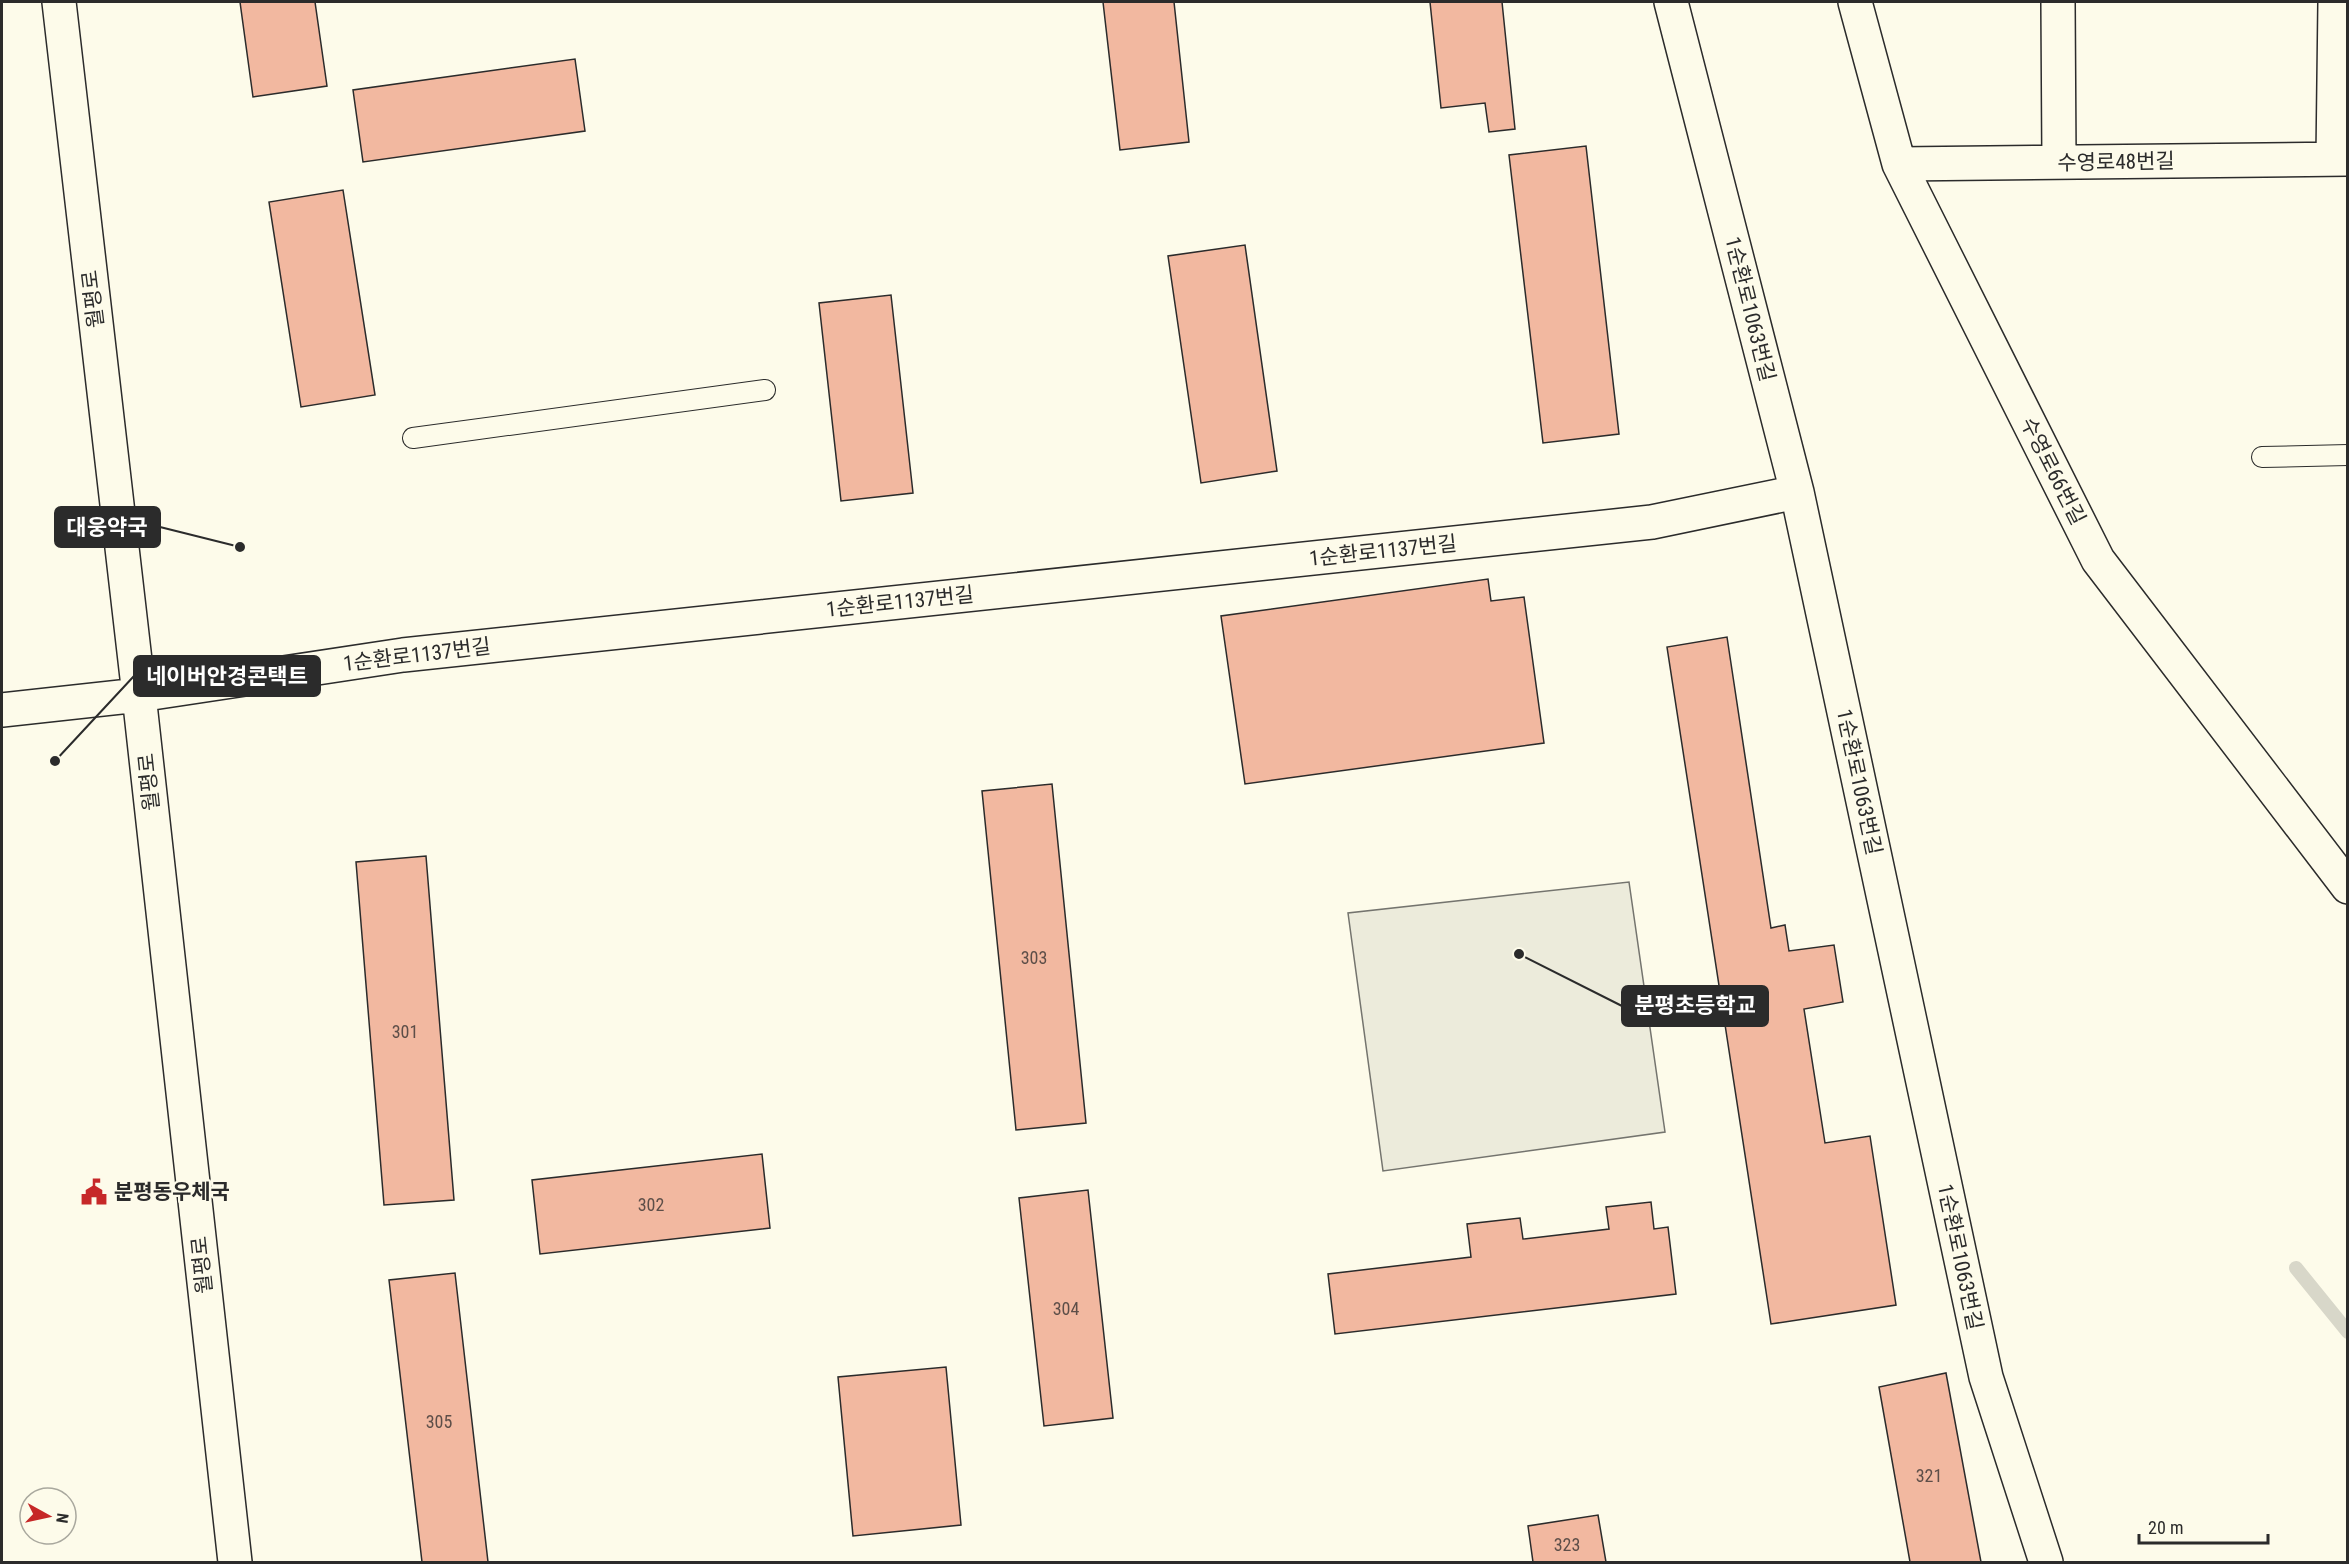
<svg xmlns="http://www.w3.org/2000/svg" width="2349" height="1564" font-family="'Roboto Condensed','Noto Sans KR',sans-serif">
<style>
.green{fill:#ecebdb;stroke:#74746e;stroke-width:1.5}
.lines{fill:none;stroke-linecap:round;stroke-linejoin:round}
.stream{stroke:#d8d7c9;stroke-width:14}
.building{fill:#f2b8a0;stroke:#2b2b2b;stroke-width:1.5}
.lane-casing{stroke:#2b2b2b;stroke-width:22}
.street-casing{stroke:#2b2b2b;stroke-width:36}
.secondary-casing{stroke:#2b2b2b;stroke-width:36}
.lane{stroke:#fdfbea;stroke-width:20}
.street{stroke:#fdfbea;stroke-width:33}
.secondary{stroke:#fdfbea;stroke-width:33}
.labels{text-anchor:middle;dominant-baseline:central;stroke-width:4.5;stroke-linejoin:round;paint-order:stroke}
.number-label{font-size:18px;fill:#5d4e48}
.street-label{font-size:21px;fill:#2b2b2b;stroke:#fdfbea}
.poi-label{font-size:21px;font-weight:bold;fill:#2b2b2b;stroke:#fdfbea;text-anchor:start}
.leader{fill:none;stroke:#2b2b2b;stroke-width:2}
.callout-dot{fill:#2b2b2b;stroke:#fdfbea;stroke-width:2}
.callout{fill:#2b2b2b;stroke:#2b2b2b;stroke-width:2}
.callout-label{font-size:22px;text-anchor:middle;font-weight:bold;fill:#fff}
</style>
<rect width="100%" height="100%" fill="#fdfbea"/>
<!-- green -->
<path class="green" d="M1629 882 1665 1132 1383 1171 1348 913Z"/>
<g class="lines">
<!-- stream -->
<path class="stream" d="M2296 1268 2348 1332"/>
</g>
<!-- building -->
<path class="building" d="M240 2H315L327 86 253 97Z
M1103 2H1174L1189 142 1120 150Z
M1430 2H1502L1515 129 1489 132 1485 103 1441 108Z
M575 59 585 131 363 162 353 90Z
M1586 146 1619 434 1543 443 1509 155Z
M343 190 375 395 301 407 269 202Z
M1245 245 1277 471 1201 483 1168 256Z
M891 295 913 493 841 501 819 303Z
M1488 579 1491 601 1524 597 1544 743 1245 784 1221 616Z
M1727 637 1771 928 1785 925 1789 951 1834 945 1843 1002 1804 1009 1825 1143 1870 1136 1896 1305 1771 1324 1667 647Z
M1052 784 1086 1123 1016 1130 982 791Z
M426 856 454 1200 384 1205 356 862Z
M762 1154 770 1228 540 1254 532 1180Z
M1088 1190 1113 1418 1044 1426 1019 1198Z
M1651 1202 1654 1229 1668 1227 1676 1294 1335 1334 1328 1274 1471 1257 1467 1224 1520 1218 1523 1239 1609 1229 1606 1207Z
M455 1273 488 1562H422L389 1280Z
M946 1367 961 1525 853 1536 838 1377Z
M1946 1373 1981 1562H1910L1879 1387Z
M1598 1515 1606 1562H1533L1528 1526Z"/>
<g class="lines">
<!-- lane casing -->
<g class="lane-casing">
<path id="lane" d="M413 438 765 390
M2262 457 2348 455"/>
</g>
<!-- street casing -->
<g class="street-casing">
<path id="street" d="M1855 2 1899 164 2098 560 2348 887
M2058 2 2059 162
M2333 159 2335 2
M1899 164 2348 159"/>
</g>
<!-- secondary casing -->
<g class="secondary-casing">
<path id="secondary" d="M59 2 139 695 235 1562
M1671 2 1797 492 1986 1377 2046 1562
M2 710 139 695 403 655 1652 522 1797 492"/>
</g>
<!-- lane -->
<use href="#lane" class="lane"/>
<!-- street -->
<use href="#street" class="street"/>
<!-- secondary -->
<use href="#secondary" class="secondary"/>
</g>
<!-- icons -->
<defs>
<g id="civic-bare" transform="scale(2.07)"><path d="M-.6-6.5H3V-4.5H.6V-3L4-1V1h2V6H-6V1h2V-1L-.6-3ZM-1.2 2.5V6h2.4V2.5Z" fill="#c62828" stroke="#fdfbea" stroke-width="2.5" paint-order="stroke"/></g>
</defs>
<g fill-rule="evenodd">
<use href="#civic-bare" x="94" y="1192"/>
</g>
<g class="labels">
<!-- number labels -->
<g class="number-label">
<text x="1034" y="957">303</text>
<text x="405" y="1031">301</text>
<text x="651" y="1204">302</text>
<text x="1066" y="1308">304</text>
<text x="439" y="1421">305</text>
<text x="1929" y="1475">321</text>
<text x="1567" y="1544">323</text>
</g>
<!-- street labels -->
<g class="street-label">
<text transform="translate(2116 162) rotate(-1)">수영로48번길</text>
<text transform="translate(93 299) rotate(-97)">월평로</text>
<text transform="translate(1750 309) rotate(76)">1순환로1063번길</text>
<text transform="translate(2053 471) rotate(63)">수영로66번길</text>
<text transform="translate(1383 551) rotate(-6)">1순환로1137번길</text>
<text transform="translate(900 602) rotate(-6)">1순환로1137번길</text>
<text transform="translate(417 655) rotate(-7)">1순환로1137번길</text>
<text transform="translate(149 782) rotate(-96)">월평로</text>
<text transform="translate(1859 782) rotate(78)">1순환로1063번길</text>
<text transform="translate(1960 1257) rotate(78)">1순환로1063번길</text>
<text transform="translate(202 1265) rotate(-96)">월평로</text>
</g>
<!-- poi labels -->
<g class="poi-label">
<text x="114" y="1192">분평동우체국</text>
</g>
</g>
<!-- callouts -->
<path class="leader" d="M240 547L160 527M55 761L134 676M1519 954L1622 1006"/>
<g class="callout-dot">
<circle cx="240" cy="547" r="6"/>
<circle cx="55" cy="761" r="6"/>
<circle cx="1519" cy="954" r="6"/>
</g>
<g class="callout">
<rect x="55" y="507" width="105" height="40" rx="6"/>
<rect x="134" y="656" width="186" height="40" rx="6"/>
<rect x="1622" y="986" width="146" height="40" rx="6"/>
</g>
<g class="callout-label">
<text x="107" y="535">대웅약국</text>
<text x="227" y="684">네이버안경콘택트</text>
<text x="1695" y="1013">분평초등학교</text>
</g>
<!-- border -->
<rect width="2349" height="1564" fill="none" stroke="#2b2b2b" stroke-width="6"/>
<!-- north arrow -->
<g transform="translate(48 1516) rotate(98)"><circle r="28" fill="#fdfbea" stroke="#a9a89e" stroke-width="1.5"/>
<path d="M0-4.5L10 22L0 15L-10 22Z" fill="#c62828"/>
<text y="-9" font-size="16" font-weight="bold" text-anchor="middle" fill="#2b2b2b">N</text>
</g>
<!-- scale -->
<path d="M2139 1534v9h129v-9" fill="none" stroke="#2b2b2b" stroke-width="3"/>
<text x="2148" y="1534" font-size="18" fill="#2b2b2b" stroke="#fdfbea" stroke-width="4.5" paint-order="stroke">20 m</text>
</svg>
